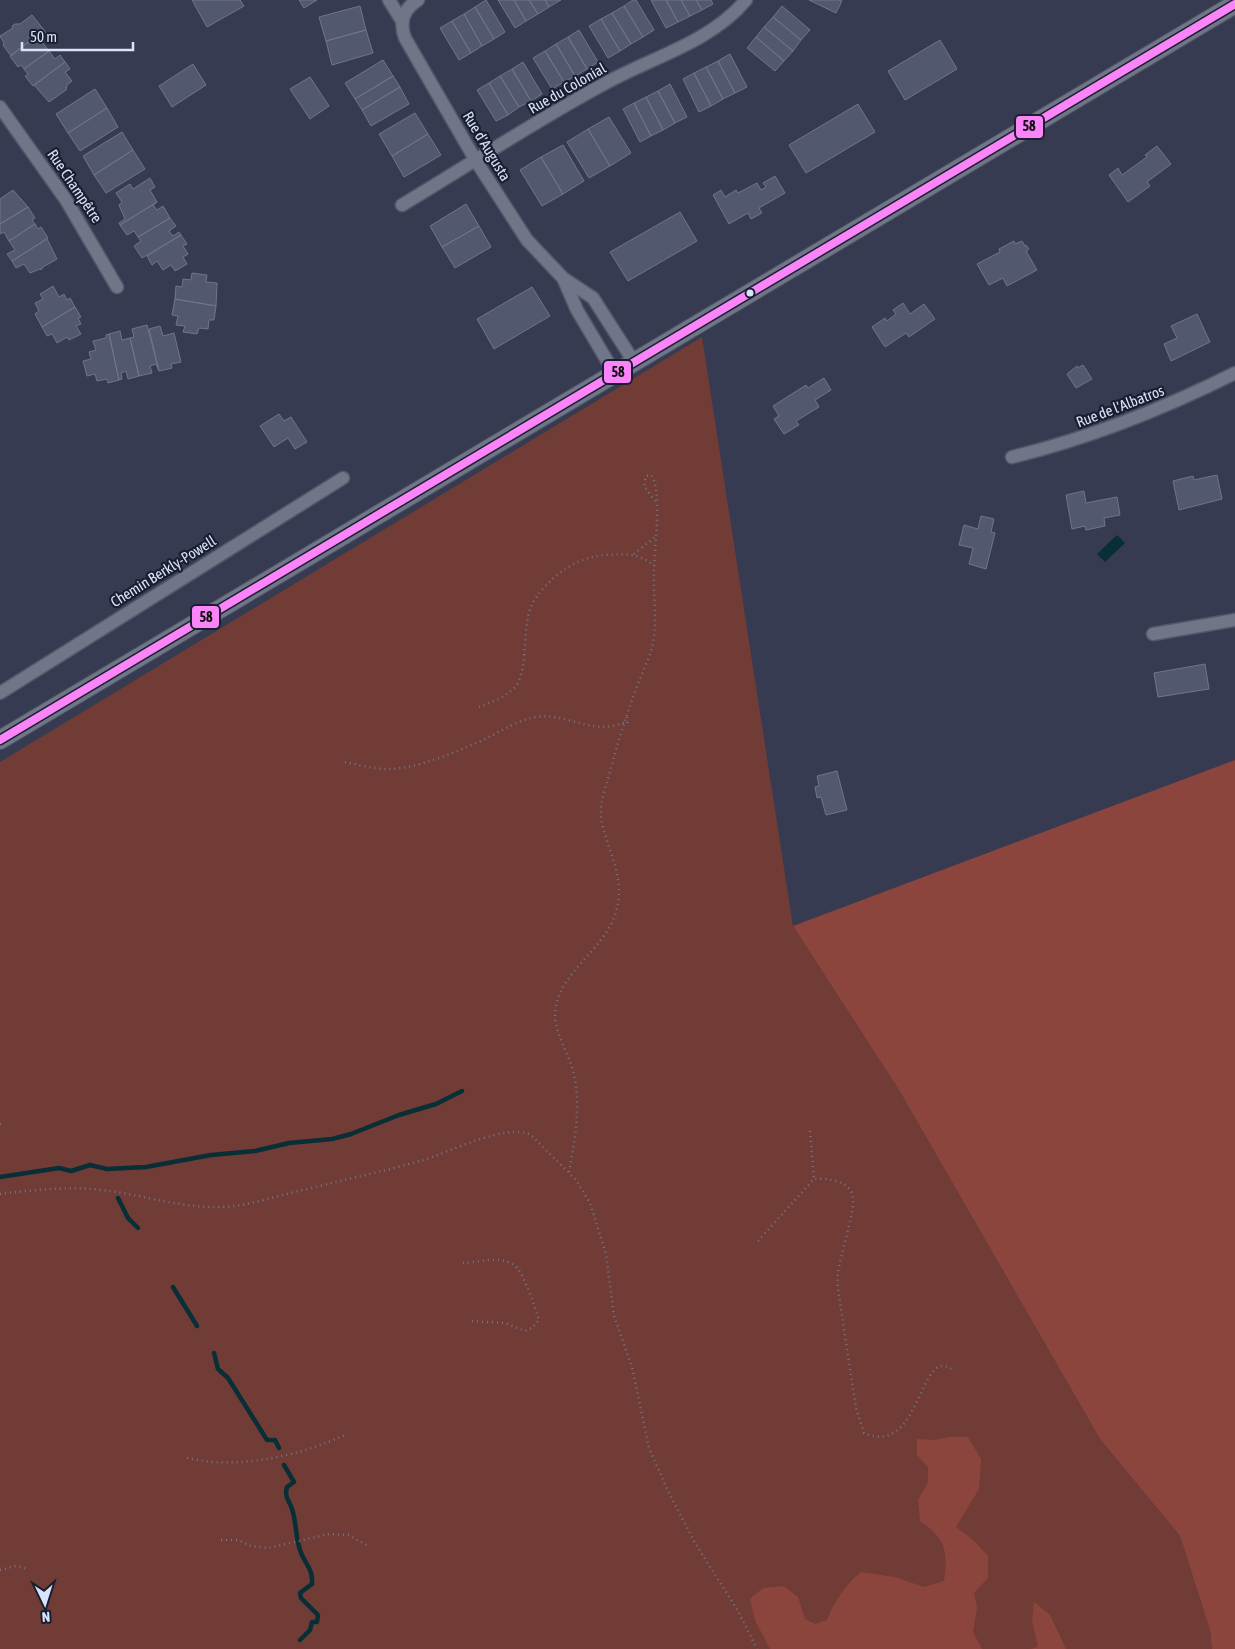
<svg xmlns="http://www.w3.org/2000/svg" width="1235" height="1649" font-family="'Asap Condensed',sans-serif">
<style>
.green{fill:#713c36}
.forest{fill:#8c453d}
.water{fill:#082e36}
.lines{fill:none;stroke-linecap:round;stroke-linejoin:round}
.stream{stroke:#082e36;stroke-width:4.5}
.building{fill:#52586f;stroke:#707588}
.minor-casing{stroke:#525769;stroke-width:15}
.secondary-casing{stroke:#525769;stroke-width:20}
.path{stroke:#727687;stroke-width:2.5;stroke-dasharray:1 4;stroke-linecap:butt}
.minor{stroke:#707687;stroke-width:12}
.secondary{stroke:#707687;stroke-width:18}
.bus-1-casing{stroke:#191f31;stroke-width:11}
.bus-1{stroke:#fa84f8;stroke-width:8}
.bus-dot{fill:#dae3fc;stroke:#191f31;stroke-width:2}
.labels{text-anchor:middle;dominant-baseline:central;stroke-width:4.5;stroke-linejoin:round;paint-order:stroke}
.street-label{font-size:15px;fill:#dae3fc;stroke:#191f31}
.line-badge{stroke:#191f31;stroke-width:2}
.pale-badge-label{font-size:14px;text-anchor:middle;font-weight:bold;fill:#111}
</style>
<rect width="100%" height="100%" fill="#363b51"/>
<!-- green -->
<path class="green" d="M702 337 793 926 899 1090 1100 1439 1180 1536 1210 1630 1212 1649H0V762Z"/>
<!-- forest -->
<path class="forest" d="M1235 760V1649H1212L1210 1630 1180 1536 1100 1439 899 1090 793 926Z
M950 1437H968L981 1459 979 1489 956 1527 972 1539 988 1556V1578L974 1593 977 1608 973 1632 982 1649H770L755 1620 750 1599 763 1588 784 1586 798 1597 805 1619 815 1624 827 1620C835 1601 844 1586 861 1572L894 1577 924 1587 944 1581C948 1550 946 1539 920 1521L918 1500 928 1482V1467L917 1455V1439L935 1440Z
M1034 1602 1050 1615 1066 1649H1030L1038 1647 1032 1621Z"/>
<!-- water -->
<path class="water" d="M1117 535 1125 543 1105 562 1097 554Z"/>
<g class="lines">
<!-- stream -->
<path class="stream" d="M0 1177 59 1168 71 1171 90 1165 107 1169 146 1167 211 1155 255 1151 289 1143 332 1139 351 1134 399 1115 436 1104 462 1091
M118 1198 128 1218 138 1228
M173 1287 197 1326
M214 1353 218 1369 228 1378 267 1440H275L279 1448
M284 1465 294 1482 287 1487C284 1497 289 1500 292 1509 297 1523 295 1541 302 1555 307 1566 313 1570 312 1584L300 1593 301 1598 318 1615 317 1622H312L310 1630 300 1640"/>
</g>
<!-- building -->
<path class="building" d="M192 0H240L244 6 207 27Z
M299 0H317L304 8Z
M486 0 505 32 494 39 475 7Z
M498 0H514L526 21 515 28Z
M514 0H529L538 14 526 21Z
M529 0H545L549 7 538 14Z
M545 0H561L549 7Z
M633 0H636L654 30 643 37 624 6Z
M651 0H666L678 22 666 28Z
M666 0H681L690 16 678 22Z
M681 0H696L702 10 690 16Z
M696 0H711L713 4 702 10Z
M809 0H839L842 1 836 13Z
M360 6 366 30 326 41 319 17Z
M624 6 643 37 631 44 612 13Z
M782 6 810 30 801 40 773 17Z
M475 7 494 39 482 46 464 14Z
M612 13 631 44 620 51 601 19Z
M464 14 482 46 471 53 452 21Z
M32 15 44 30 11 56 3 45 4 43 0 36 13 28 12 26 15 24H20Z
M773 17 801 40 793 51 764 27Z
M601 19 620 51 608 58 589 26Z
M452 21 471 53 459 60 440 28Z
M764 27 793 51 784 61 756 37Z
M44 30 49 37 42 42 49 51 24 69 21 65 18 67 10 56Z
M366 30 373 53 332 65 326 41Z
M579 30 598 62 587 69 568 37Z
M568 37 587 69 575 76 556 44Z
M756 37 784 61 775 71 747 48Z
M940 40 957 69 905 100 888 71Z
M556 44 575 76 564 82 545 51Z
M49 51 55 59 60 55 65 62 33 86 25 76 28 74 24 69Z
M545 51 564 82 552 89 533 58Z
M730 54 747 87 735 93 718 61Z
M383 60 393 76 355 99 345 83Z
M718 61 735 93 723 99 706 67Z
M65 62 70 69 65 72 72 81 67 85 66 90 49 102 34 85Z
M523 62 542 94 531 101 512 69Z
M193 64 206 85 172 107 159 86Z
M706 67 723 99 711 106 694 73Z
M512 69 531 101 519 107 500 76Z
M694 73 711 106 699 112 683 79Z
M393 76 400 87 362 110 355 99Z
M500 76 519 107 508 115 489 83Z
M310 77 329 106 310 119 290 89Z
M489 83 508 115 496 121 477 90Z
M670 84 687 117 675 123 658 91Z
M400 87 409 104 371 126 362 110Z
M95 89 107 108 68 133 56 114Z
M658 91 675 123 663 130 646 97Z
M646 97 663 130 651 136 634 103Z
M634 103 651 136 640 142 623 109Z
M858 104 875 132 806 173 789 145Z
M107 108 118 127 80 151 68 133Z
M415 113 428 134 392 156 379 134Z
M609 117 631 153 610 166 588 129Z
M588 129 610 166 589 178 567 142Z
M122 132 133 150 94 175 83 156Z
M428 134 441 155 404 177 392 156Z
M563 145 584 181 563 194 541 157Z
M1157 146 1171 164 1147 182 1150 186 1128 202 1109 175 1118 168 1122 175 1147 157 1145 155Z
M133 150 145 169 106 193 94 175Z
M541 157 563 194 542 206 520 170Z
M775 176 785 193 759 208 762 213 751 219 748 213 729 224 713 195 721 190 725 197 736 190 738 193 757 183 761 190 766 187 763 183Z
M150 178 155 187 150 190 157 202 120 225 119 223 125 219 119 205 122 202 116 193 130 184 133 189Z
M13 190 28 207 0 224V199Z
M157 202 153 205 157 210 163 206 170 218 138 237 134 231 127 235 120 225Z
M466 204 479 226 442 247 430 226Z
M28 207 35 218 32 220 35 224 9 241 4 232 0 234V224Z
M680 212 697 241 628 281 610 252Z
M170 218 176 226 169 231 173 236 179 232 181 235 142 258 134 246 141 241 138 237Z
M35 224 38 229 41 227 48 238 12 261 7 254 15 250 9 241Z
M479 226 491 247 455 268 442 247Z
M181 235 187 244 183 246 188 254 183 257 187 264 175 271 171 265 163 270 157 261 152 265 147 256Z
M47 239 57 259 43 267 41 270 40 269 30 273 24 264 16 268 12 261Z
M1014 241 1015 244 1022 241 1025 246 1026 245 1029 249 1026 251 1037 270 1007 286 1003 278 989 285 977 264 1000 252 999 249Z
M192 273 207 275 206 282 217 283 216 306 175 299 176 286 182 287 183 279 191 280Z
M53 286 59 297 64 294 67 300 70 298 75 307 42 327 35 314 39 311 35 303 43 299 40 294Z
M532 287 550 316 494 349 477 319Z
M175 299 216 306 214 320H209L208 329 199 328 197 334 183 332 185 326 176 325 178 316 172 315Z
M903 303 910 314 924 304 935 319 909 337 906 333 885 347 872 327 885 318 887 321 896 314 893 310Z
M75 307 81 317 78 318 81 324 76 326 81 334 69 340 67 337 57 343 52 334 47 336 42 327Z
M1197 314 1210 342 1171 361 1164 344 1177 338 1171 326Z
M147 325 159 371 156 364 150 366 152 373 139 376 130 338 134 337 132 329Z
M160 326 163 336 174 333 181 362 171 364 172 368 159 371 149 329Z
M120 331 122 340 130 338 139 376 128 379 126 371 121 373 122 379 119 380 109 334Z
M109 334 119 380 108 383 107 379 97 381 95 374 87 376 83 361 91 359 89 352 96 350 93 341 106 338V335Z
M1083 365 1092 379 1076 388 1067 374 1077 366 1078 368Z
M824 378 831 390 815 400 819 407 796 421 799 425 784 434 774 419 779 416 773 406 806 385 808 388Z
M279 414 284 421 291 417 307 442 295 449 288 438 274 447 260 426Z
M1217 475 1222 499 1179 510 1173 481 1193 476 1194 480Z
M1084 491 1086 503 1117 497 1120 515 1104 518 1105 526 1086 530 1085 526 1072 529 1066 495Z
M981 516 994 519 991 532 995 533 986 569 969 564 973 548 959 545 964 525 978 529Z
M1205 664 1209 689 1158 697 1154 673Z
M837 771 847 810 826 815 821 797 817 798 815 787 819 786 817 776Z"/>
<g class="lines">
<!-- minor casing -->
<g class="minor-casing">
<path id="minor" d="M389 0 402 21
M418 0C403 9 399 22 405 38L476 161 527 240 563 278 593 298 634 362
M0 107 66 200 117 287
M402 205C469 165 535 121 604 84 652 57 710 43 746 0
M563 278 577 310 615 374
M1012 457C1090 438 1163 409 1235 373
M1153 634 1235 620
M0 693 343 478"/>
</g>
<!-- secondary casing -->
<g class="secondary-casing">
<path id="secondary" d="M0 740 1235 4"/>
</g>
<!-- path -->
<path class="path" d="M634 554 655 537
M479 707C492 702 510 696 518 683 522 675 523 666 524 657 528 617 523 605 556 576 571 564 585 557 604 555 623 554 639 552 654 566
M627 717 628 727
M345 762C360 765 377 770 393 769 422 767 461 750 487 738 503 730 518 720 536 717 567 712 593 737 625 722
M0 1124 2 1123
M810 1131 814 1179
M569 1172C575 1140 581 1106 574 1074 569 1052 551 1030 556 1006 563 970 603 950 615 915 626 880 611 859 603 827 598 812 603 794 608 779 615 752 623 726 632 700 638 682 647 665 652 647 658 621 653 597 654 571 654 551 663 489 651 475L646 476 644 486 657 504
M0 1194C34 1190 68 1186 102 1190 140 1194 179 1208 218 1207 246 1207 272 1197 299 1191 340 1181 380 1172 420 1161 448 1153 508 1122 531 1135L576 1180 590 1203 606 1254 614 1316 632 1367 649 1448 668 1491 695 1543 738 1611 757 1649
M758 1241 814 1179C827 1178 846 1180 852 1193 858 1206 839 1257 838 1274 837 1279 838 1284 838 1289L856 1408 864 1433C921 1458 919 1346 951 1369
M463 1263C478 1262 500 1256 513 1264 523 1269 535 1308 539 1320L532 1328 525 1331 505 1323 471 1321
M187 1458C239 1470 299 1456 347 1434
M221 1540H238L251 1546 268 1548 329 1534 349 1535 368 1546
M0 1570 16 1566 28 1569"/>
<!-- minor -->
<use href="#minor" class="minor"/>
<!-- secondary -->
<use href="#secondary" class="secondary"/>
<!-- bus-1 casing -->
<g class="bus-1-casing">
<path id="bus-1" d="M0 740 1235 4"/>
</g>
<!-- bus-1 -->
<use href="#bus-1" class="bus-1"/>
</g>
<!-- markers -->
<circle class="bus-dot" cx="750" cy="293" r="4.5"/>
<g class="labels">
<!-- street labels -->
<g class="street-label">
<text transform="translate(567 88) rotate(-30)">Rue du Colonial</text>
<text transform="translate(487 146) rotate(59)">Rue d'Augusta</text>
<text transform="translate(75 186) rotate(56)">Rue Champêtre</text>
<text transform="translate(1120 406) rotate(-21)">Rue de l'Albatros</text>
<text transform="translate(163 571) rotate(-32)">Chemin Berkly-Powell</text>
</g>
</g>
<g class="line-badge">
<rect x="1015" y="115" width="29" height="24" rx="5" fill="#fa84f8"/>
<rect x="603" y="360" width="29" height="24" rx="5" fill="#fa84f8"/>
<rect x="191" y="605" width="29" height="24" rx="5" fill="#fa84f8"/>
</g>
<g class="pale-badge-label">
<text x="1029" y="131">58</text>
<text x="618" y="377">58</text>
<text x="206" y="622">58</text>
</g>
<!-- north arrow -->
<g transform="translate(45 1604) rotate(176)" stroke="#191f31" stroke-width="4" paint-order="stroke">
<path d="M0-4L9 19L0 12L-9 19Z" fill="#dae3fc"/>
<text y="-8" font-size="14" font-weight="bold" text-anchor="middle" fill="#dae3fc">N</text>
</g>
<!-- scale -->
<path d="M22 42v8h111v-8" fill="none" stroke="#dae3fc" stroke-width="2.5"/>
<text x="30" y="42" font-size="15" fill="#dae3fc" stroke="#191f31" stroke-width="4" paint-order="stroke">50 m</text>
</svg>
